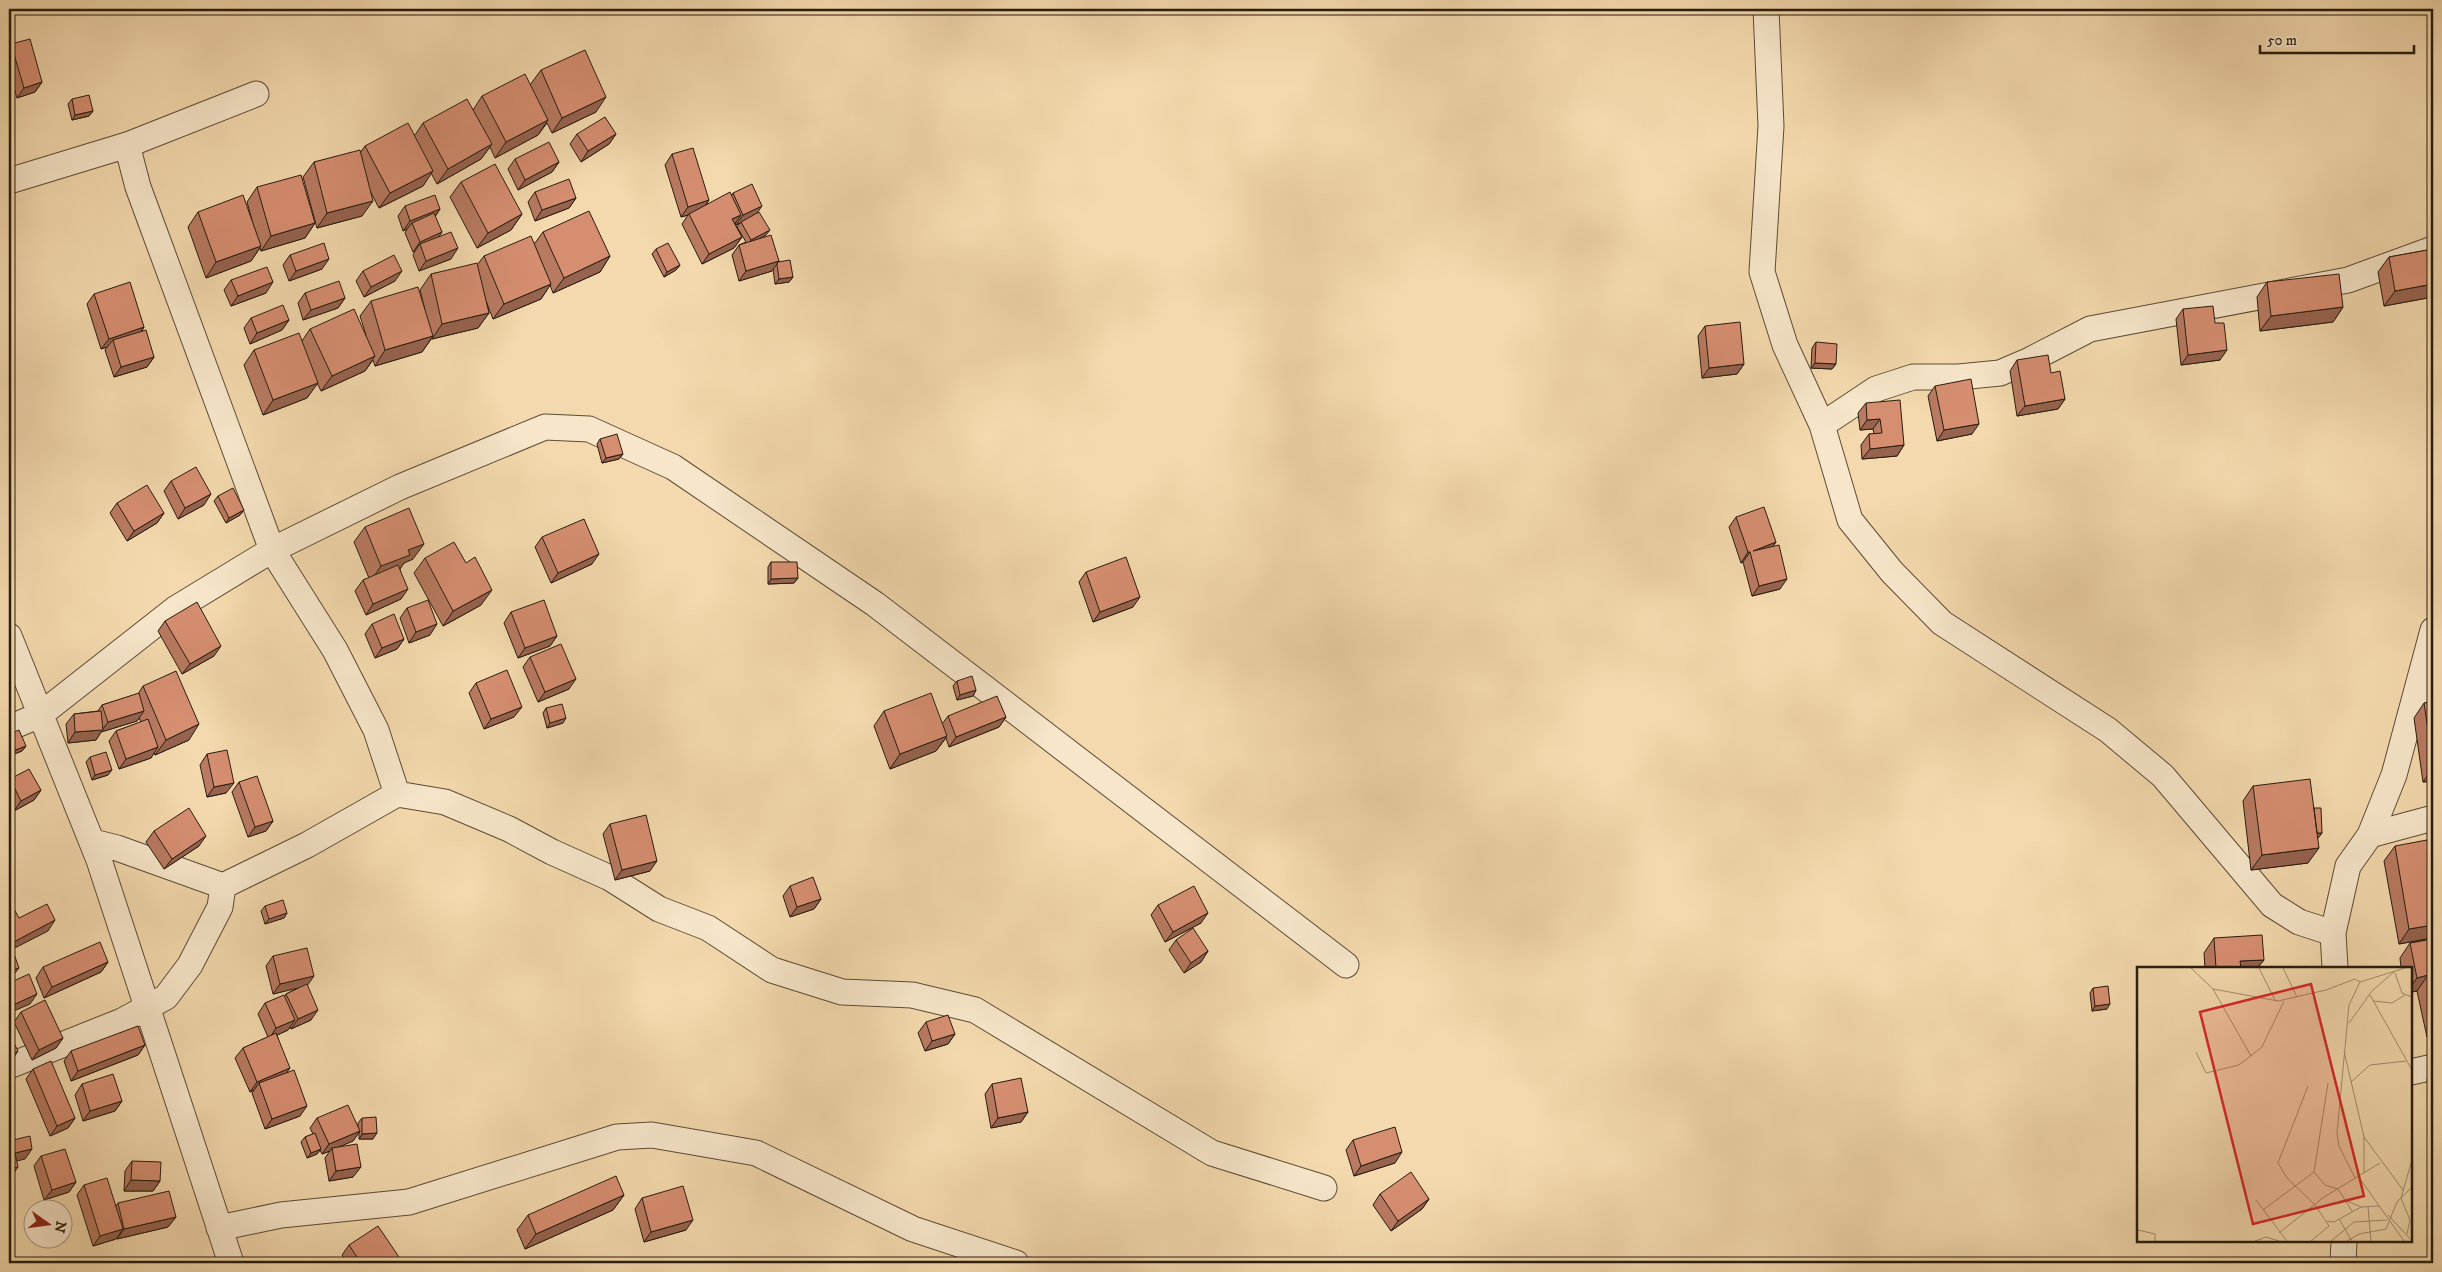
<svg xmlns="http://www.w3.org/2000/svg" width="2442" height="1272" font-family="'IM FELL DW Pica',serif">
<style>
.lines{fill:none;stroke-linecap:round;stroke-linejoin:round}
.street-casing{stroke:#5c4b36;stroke-width:27}
.street{stroke:#f7e6ca;stroke-width:25}
.wall{fill:#b87a61;stroke:#291c0f}
.shaded-wall{fill:#96634f;stroke:#291c0f}
.building{fill:#d68e71;stroke:#291c0f}
.inset-road{fill:none;stroke:#a28d6e;stroke-width:1}
.view{fill:#d62828;fill-opacity:0.15;stroke:#d62828;stroke-width:2.5}
.inset-edge{fill:none;stroke:#291c0f;stroke-width:2.5}
</style>
<rect width="100%" height="100%" fill="#f3d9ad"/>
<filter id="stains"><feTurbulence type="fractalNoise" baseFrequency=".004" numOctaves="4"/><feColorMatrix values="0 0 0 0 .2 0 0 0 0 .09 0 0 0 0 .02 0 0 0 .5 -.17"/></filter>
<radialGradient id="worn" r=".72"><stop offset=".6" stop-color="#630" stop-opacity="0"/><stop offset="1" stop-color="#630" stop-opacity=".3"/></radialGradient>
<g class="lines">
<!-- street casing -->
<g class="street-casing">
<path id="street" d="M1766 9 1771 126 1762 272 1785 345 1822 425 1850 520 1892 572 1942 623 2108 730 2163 776 2272 905 2299 922 2333 933
M127 145 138 187 272 550 335 650 376 730 397 794
M9 181 127 145 256 94
M1822 425 1876 389 1913 377H1959L2000 373 2028 361 2090 329 2348 280 2433 249
M9 636 99 860 231 1263
M9 728 40 715 175 609 272 550 400 487 545 427 589 429 673 467 875 604 1346 965
M2370 835 2433 818
M93 842 117 848 223 886 307 845 397 794 445 802 509 829 552 852 610 878 659 909 708 928 772 970 842 992 912 995 975 1010 1212 1153 1324 1188
M2335 968 2333 933 2348 866 2370 835 2394 775 2433 630
M9 1066 122 1021 166 997 190 965 220 907 223 886
M2411 1072 2433 1067
M219 1228 281 1215 409 1202 617 1137 652 1135 756 1153 913 1229 1016 1263
M2343 1263 2344 1241"/>
</g>
<!-- street -->
<use href="#street" class="street"/>
</g>
<!-- wall -->
<path class="wall" d="M11 44 42 82 35 92 17 98 9 70V48Z
M541 70 596 112 552 133 547 123 538 135 495 158 490 147 481 159 437 184 431 173 423 186 379 208 370 191 362 216 317 228 303 177 314 162 360 153 365 146 415 135 423 123 473 110 482 96 530 85Z
M72 99 93 111 89 116 72 120 68 104Z
M577 134H616L609 144 581 162 570 144Z
M672 154 709 200 706 205 732 195 733 193 758 212 766 235 760 238 779 261 793 277 789 282 775 284 773 269 772 271 739 281 732 255 739 245 746 242 737 227 740 223 736 225 735 223V224L742 237 734 248 702 264 682 224 688 215 681 217 665 165Z
M515 159 559 162 552 172 518 190 508 169Z
M461 182 522 214 511 230 477 248 450 197Z
M257 187 315 223 305 238 261 251 260 248 251 261 206 278 188 227 198 212 252 220 247 202Z
M535 192 576 198 569 208 535 221 528 202Z
M405 206 440 209 435 217 442 232 439 236 451 259 419 271 413 255 415 251 413 252 405 233 407 229 403 231 398 216Z
M543 232 610 256 600 272 553 293 550 285 541 299 493 319 486 301 489 313 478 328 432 339V338L422 352 375 366 373 360 365 371 321 391 317 383 307 398 263 415 244 365 254 350 302 341 310 329 366 335 360 316 371 301 425 310 420 290 431 274 477 265 484 256 535 243Z
M656 249 680 265 676 270 664 277 652 254Z
M2433 249V297L2384 306 2378 272 2389 257Z
M290 255 322 269 289 281 283 265Z
M363 271 395 281 364 297 356 281Z
M231 280 266 293 231 306 224 290Z
M2267 282 2343 307 2333 322 2260 331 2257 297Z
M305 293 345 298 338 308 303 320 298 303Z
M94 294 144 327 142 331 154 357 147 367 114 377 105 350 107 347 101 349 87 304Z
M2183 309 2215 323 2220 360 2181 365 2176 319Z
M251 318 289 320 282 330 250 344 244 328Z
M1705 326 1744 364 1737 374 1702 378 1698 336Z
M1816 342 1836 364 1832 369 1811 368 1812 348Z
M2017 360 2051 373 2065 399 2058 409 2017 416 2010 371Z
M1935 386 1972 434 1937 441 1928 396Z
M1866 403 1904 445 1897 456 1862 459 1861 445 1869 434H1874L1873 429 1860 430 1858 413Z
M600 439 623 454 619 459 602 463 597 444Z
M171 481 204 505 178 519 164 491Z
M218 496 244 510 240 515 226 523 214 501Z
M117 503 164 513 157 523 127 541 110 513Z
M1736 517 1776 542 1773 546 1780 589 1752 596 1743 562 1741 563 1729 527Z
M365 527 413 559 404 563 400 569 401 599 366 615 355 591 363 580 369 578 354 542Z
M542 537 592 564 551 583 535 547Z
M425 558 481 605 443 626 414 573Z
M771 562 798 578 794 583 768 584V567Z
M1086 572 1133 607 1093 622 1079 582Z
M407 608 430 635 409 643 400 618Z
M511 612 557 636 550 646 518 658 504 623Z
M165 621 214 656 182 674 158 631Z
M372 624 404 639 397 649 375 658 365 634Z
M530 657 569 689 538 702 523 667Z
M957 681 976 690 973 696 957 700 953 686Z
M476 683 514 717 484 729 469 693Z
M143 686 189 740 155 755 154 752 151 758 119 769 109 741 116 731 141 722 139 718 137 721 101 732 96 740 68 743 66 724 74 714 98 711 102 705 138 694Z
M2433 702V781L2423 782 2414 718 2424 703Z
M546 708 563 723 547 728 543 713Z
M884 711 942 724 948 716 1006 717 999 727 949 747 946 738 936 751 890 769 874 726Z
M9 734 26 746 22 751 9 756Z
M207 754 226 793 207 797 200 765Z
M90 757 108 775 92 780 86 762Z
M10 779 41 790 34 800 14 811 9 801V781Z
M239 782 273 821 266 831 248 837 232 792Z
M2253 786 2314 808 2322 833 2318 838 2308 863 2251 870 2243 801Z
M610 824 650 871 615 880 603 834Z
M154 831 199 846 164 869 146 842Z
M2395 846 2431 938 2399 944 2384 861Z
M790 886 821 899 814 909 790 917 783 896Z
M1158 905 1201 923 1165 942 1151 915Z
M265 906 287 913 284 918 265 924 261 911Z
M2214 938 2264 960 2257 968H2205L2204 953Z
M2433 939V1036L2427 1037 2417 991 2411 992V968H2401L2400 958 2410 943Z
M1176 940 1208 951 1201 962 1184 973 1169 950Z
M273 956 307 985 311 1020 291 1029 290 1027 288 1030 277 1035 300 1116 265 1129 252 1093 254 1090 250 1092 235 1058 243 1048 268 1037 258 1014 265 1003 285 996 286 994 300 987 273 994 266 966Z
M108 962 101 972 44 998 36 978 43 967Z
M2093 988 2107 1009 2092 1011 2090 993Z
M21 1012 63 1038 56 1048 32 1060 14 1022Z
M926 1022 955 1034 948 1044 925 1051 918 1033Z
M145 1045 138 1055 71 1081 64 1061 71 1051Z
M33 1069 75 1118 68 1128 50 1136 26 1079Z
M2433 1070V1123L2427 1079Z
M82 1084 122 1101 115 1111 83 1121 75 1095Z
M992 1084 1028 1112 1021 1122 991 1128 985 1094Z
M317 1118 358 1127V1123L362 1118 373 1139H359V1132L353 1141 340 1146 353 1177 329 1181 325 1158 330 1151 322 1154 320 1150 317 1154 307 1158 301 1142 305 1137 313 1134 310 1128Z
M1353 1140 1395 1163 1354 1176 1346 1150Z
M41 1156 76 1182 69 1192 44 1200 34 1166Z
M132 1161 160 1181 153 1191H124L125 1171Z
M84 1185 116 1206 118 1203 176 1217 168 1227 117 1239V1238L116 1239 93 1246 77 1195Z
M1380 1194 1429 1199 1422 1209 1391 1231 1373 1205Z
M624 1195 613 1210 525 1249 517 1230 528 1215Z
M642 1198 686 1230 644 1242 635 1209Z
M349 1245 403 1263H348L342 1255Z"/>
<!-- shaded-wall -->
<path class="shaded-wall" d="M42 82 35 92 17 98 24 88Z
M606 97 596 112 552 133 562 118Z
M93 111 89 116 72 120 75 115Z
M548 120 538 135 495 158 506 142Z
M616 134 609 144 581 162 588 151Z
M492 144 481 159 437 184 448 169Z
M559 162 552 172 518 190 525 180Z
M433 171 423 186 379 208 390 193Z
M576 198 569 208 535 221 542 210Z
M709 200 702 210 689 214 688 215 681 217 688 207Z
M373 201 362 216 317 228 327 213Z
M762 206 755 216 736 225 743 215Z
M440 209 433 219 412 223 407 229 403 231 410 221Z
M522 214 511 230 477 248 488 233Z
M741 215 734 225 732 219Z
M315 223 305 238 261 251 271 236Z
M770 230 766 235 747 246 751 240Z
M442 232 435 243 420 244 415 251 413 252 420 242Z
M742 237 734 248 702 264 709 254Z
M261 246 251 261 206 278 216 262Z
M458 248 451 259 419 271 426 261Z
M610 256 600 272 553 293 564 278Z
M329 259 322 269 289 281 296 271Z
M779 261 772 271 739 281 746 271Z
M680 265 676 270 664 277 667 272Z
M402 271 395 281 364 297 371 287Z
M793 277 789 282 775 284 779 279Z
M273 282 266 293 231 306 238 296Z
M551 284 541 299 493 319 504 304Z
M2433 284V297L2384 306 2395 291Z
M345 298 338 308 303 320 311 310Z
M2343 307 2333 322 2260 331 2271 316Z
M489 313 478 328 432 339 442 324Z
M289 320 282 330 250 344 257 333Z
M144 327 137 337 113 340 107 347 101 349 109 339Z
M433 336 422 352 375 366 385 350Z
M2227 350 2220 360 2181 365 2188 355Z
M375 356 365 371 321 391 332 376Z
M154 357 147 367 114 377 121 367Z
M1815 363 1836 364 1832 369 1811 368Z
M1744 364 1737 374 1702 378 1709 368Z
M318 383 307 398 263 415 273 400Z
M2065 399 2058 409 2017 416 2025 406Z
M1880 419 1873 429 1860 430 1867 420Z
M1979 424 1972 434 1937 441 1944 430Z
M1904 445 1897 456 1862 459 1870 449Z
M623 454 619 459 602 463 606 458Z
M211 494 204 505 178 519 185 508Z
M244 510 240 515 226 523 229 518Z
M164 513 157 523 127 541 134 531Z
M1776 542 1769 552 1753 551Z
M424 544 413 559 404 563 399 570 370 582 381 566 408 550Z
M1748 552H1750L1743 562 1741 563Z
M599 554 592 564 551 583 558 573Z
M798 578 794 583 768 584 771 579Z
M1787 579 1780 589 1752 596 1759 586Z
M408 589 401 599 366 615 373 604Z
M492 590 481 605 443 626 453 611Z
M1140 597 1133 607 1093 622 1100 612Z
M437 624 430 635 409 643 416 632Z
M557 636 550 646 518 658 525 648Z
M404 639 397 649 375 658 382 648Z
M221 646 214 656 182 674 190 664Z
M576 679 569 689 538 702 545 692Z
M976 690 973 696 957 700 960 695Z
M522 707 514 717 484 729 491 719Z
M144 711 137 721 101 732 96 740 68 743 75 732 102 730 108 722Z
M1006 717 999 727 949 747 956 737Z
M566 718 563 723 547 728 550 723Z
M199 724 189 740 155 755 166 740Z
M947 736 936 751 890 769 900 754Z
M26 746 22 751 9 756 13 751Z
M158 747 151 758 119 769 126 759Z
M2433 768V781L2423 782Z
M112 770 108 775 92 780 95 775Z
M234 783 226 793 207 797 214 787Z
M41 790 34 800 14 811 21 801Z
M273 821 266 831 248 837 255 827Z
M2322 833 2318 838 2309 834Z
M206 836 199 846 164 869 172 859Z
M2319 848 2308 863 2251 870 2262 855Z
M657 861 650 871 615 880 622 870Z
M821 899 814 909 790 917 797 907Z
M287 913 284 918 265 924 269 919Z
M1208 913 1201 923 1165 942 1173 932Z
M55 920 48 931 9 951V946L10 944Z
M2433 925V935L2431 938 2399 944 2409 929Z
M1208 951 1201 962 1184 973 1191 963Z
M2264 960 2257 968H2235L2240 961Z
M108 962 101 972 44 998 52 987Z
M19 968 15 973 9 975V971Z
M2428 975 2417 991 2411 992V986L2417 978Z
M314 976 307 986 273 994 280 984Z
M37 994 30 1004 9 1013V1008L11 1006Z
M2110 1004 2107 1009 2092 1011 2095 1006Z
M318 1010 311 1020 291 1029 298 1019Z
M295 1020 288 1030 269 1039 276 1028Z
M2433 1027V1036L2427 1037Z
M955 1034 948 1044 925 1051 932 1041Z
M63 1038 56 1048 32 1060 39 1050Z
M145 1045 138 1055 71 1081 78 1071Z
M18 1051 9 1065V1057Z
M290 1068 283 1078 259 1083 254 1090 250 1092 257 1082Z
M122 1101 115 1111 83 1121 90 1111Z
M307 1106 300 1116 265 1129 272 1119Z
M1028 1112 1021 1122 991 1128 998 1118Z
M75 1118 68 1128 50 1136 57 1126Z
M360 1131 353 1141 332 1150V1148L330 1151 322 1154 329 1144Z
M377 1133 373 1139H359L362 1134Z
M32 1149 25 1159 9 1163 15 1153Z
M321 1149 317 1154 307 1158 311 1153Z
M1402 1152 1395 1163 1354 1176 1361 1166Z
M18 1167 11 1177 9 1178V1169Z
M361 1167 353 1177 329 1181 336 1171Z
M131 1180 160 1181 153 1191H124Z
M76 1182 69 1192 44 1200 52 1190Z
M624 1195 613 1210 525 1249 536 1234Z
M1429 1199 1422 1209 1391 1231 1398 1221Z
M176 1217 168 1227 117 1239 124 1229Z
M693 1220 686 1230 644 1242 651 1232Z
M123 1229 116 1239 93 1246 100 1236Z"/>
<!-- building -->
<path class="building" d="M30 39 42 82 24 88 11 44Z
M585 50 606 97 562 118 541 70Z
M525 74 548 120 506 142 482 96Z
M89 95 93 111 75 115 72 99Z
M467 99 492 144 448 169 423 123Z
M605 117 616 134 588 151 577 134Z
M408 123 433 171 390 193 365 146Z
M549 142 559 162 525 180 515 159Z
M693 148 709 200 688 207 672 154Z
M360 150 373 201 327 213 314 162Z
M495 164 522 214 488 233 461 182Z
M301 175 315 223 271 236 257 187Z
M569 179 576 198 542 210 535 192Z
M752 184 762 206 743 215 733 193Z
M730 192 741 215 732 219 742 237 709 254 689 214Z
M243 195 261 246 216 262 198 212Z
M435 195 440 209 410 221 405 206Z
M589 211 610 256 564 278 543 232Z
M759 212 770 230 751 240 741 222Z
M434 213 442 232 420 242 412 223Z
M451 232 458 248 426 261 420 244Z
M771 235 779 261 746 271 739 245Z
M531 236 551 284 504 304 484 256Z
M324 243 329 259 296 271 290 255Z
M668 243 680 265 667 272 656 249Z
M2433 249V284L2395 291 2389 257Z
M394 255 402 271 371 287 363 271Z
M790 260 793 277 779 279 777 264 778 262Z
M477 263 489 313 442 324 431 274Z
M267 267 273 282 238 296 231 280Z
M2339 274 2343 307 2271 316 2267 282Z
M339 281 345 298 311 310 305 293Z
M130 282 144 327 109 339 94 294Z
M418 287 433 336 385 350 371 301Z
M283 305 289 320 257 333 251 318Z
M2213 306 2215 323H2224L2227 350 2188 355 2183 309Z
M354 309 375 356 332 376 310 329Z
M1740 322 1744 364 1709 368 1705 326Z
M146 330 154 357 121 367 113 340Z
M299 333 318 383 273 400 254 350Z
M1816 342 1837 344 1836 364 1815 363Z
M2048 355 2051 373 2060 371 2065 399 2025 406 2017 360Z
M1971 379 1979 424 1944 430 1935 386Z
M1900 400 1904 445 1870 449 1869 434 1882 433 1880 419 1867 420 1866 403Z
M617 434 623 454 606 458 600 439Z
M196 467 211 494 185 508 171 481Z
M147 485 164 513 134 531 117 503Z
M233 488 244 510 229 518 218 496Z
M1764 507 1776 542 1753 551 1779 545 1787 579 1759 586 1750 552H1748L1736 517Z
M409 508 424 544 408 550 410 555 381 566 365 527Z
M584 519 599 554 558 573 542 537Z
M454 542 466 563 475 557 492 590 453 611 425 558Z
M1126 557 1140 597 1100 612 1086 572Z
M771 562H797L798 578 771 579Z
M398 565 408 589 373 604 363 580Z
M428 600 437 624 416 632 407 608Z
M544 600 557 636 525 648 511 612Z
M197 602 221 646 190 664 165 621Z
M394 614 404 639 382 648 372 624Z
M561 644 576 679 545 692 530 657Z
M507 670 522 707 491 719 476 683Z
M176 671 199 724 166 740 143 686Z
M972 676 976 690 960 695 957 681Z
M139 693 144 711 108 722 102 705Z
M931 693 947 736 900 754 884 711Z
M997 696 1006 717 956 737 948 716Z
M2433 702V764L2424 703Z
M562 704 566 718 550 723 546 708Z
M101 711 103 730 75 732 74 714Z
M148 719 158 747 126 759 116 731Z
M19 730 26 746 13 751 9 740V734Z
M227 750 234 783 214 787 207 754Z
M106 752 112 770 95 775 90 757Z
M29 769 41 790 21 801 10 779Z
M257 776 273 821 255 827 239 782Z
M2310 779 2319 848 2262 855 2253 786Z
M189 808 206 836 172 859 154 831Z
M2314 808H2321L2322 833H2317Z
M646 815 657 861 622 870 610 824Z
M2427 840 2433 874V925L2409 929 2395 846Z
M813 877 821 899 797 907 790 886Z
M1194 886 1208 913 1173 932 1158 905Z
M283 900 287 913 269 919 265 906Z
M47 904 55 920 10 944 9 941V912L14 909 19 918Z
M1193 928 1208 951 1191 963 1176 940Z
M2262 935 2264 960 2240 961 2241 968H2216L2214 938Z
M2433 939V1002L2428 975 2417 978 2410 943Z
M100 942 108 962 52 987 43 967Z
M307 948 314 976 280 984 273 956Z
M13 951 19 968 9 971V952Z
M29 974 37 994 11 1006 9 1001V983Z
M307 984 318 1010 298 1019 286 994Z
M2108 986 2110 1004 2095 1006 2093 988Z
M284 995 295 1020 276 1028 265 1003Z
M45 1000 63 1038 39 1050 21 1012Z
M948 1015 955 1034 932 1041 926 1022Z
M138 1026 145 1045 78 1071 71 1051Z
M9 1033 18 1051 9 1057Z
M276 1033 290 1068 257 1082 243 1048Z
M51 1061 75 1118 57 1126 33 1069Z
M294 1070 307 1106 272 1119 259 1083Z
M113 1074 122 1101 90 1111 82 1084Z
M1021 1078 1028 1112 998 1118 992 1084Z
M348 1105 360 1131 329 1144 317 1118Z
M376 1117 377 1133 362 1134V1118Z
M1395 1127 1402 1152 1361 1166 1353 1140Z
M315 1133 321 1149 311 1153 305 1137Z
M30 1136 32 1149 15 1153 18 1167 9 1169V1141Z
M357 1144 361 1167 336 1171 332 1148Z
M65 1149 76 1182 52 1190 41 1156Z
M132 1161 161 1162 160 1181 131 1180Z
M1411 1172 1429 1199 1398 1221 1380 1194Z
M616 1176 624 1195 536 1234 528 1215Z
M107 1178 123 1229 100 1236 84 1185Z
M683 1186 693 1220 651 1232 642 1198Z
M169 1191 176 1217 124 1229 118 1203Z
M378 1226 403 1263H361L349 1245Z
M1273 1259 1274 1263H1262Z"/>
<!-- overview -->
<g transform="translate(2137 967)">
<rect width="275" height="275" fill="#f3d9ad"/>
<path class="inset-road" d="M54 1 76 22 141 34 189 23 218 12 223 15M122 1 138 33M146 1 160 30M258 6 265 26 275 30M76 22 114 89M233 28 275 103M236 34 255 36 268 28M212 56 235 24 258 4M207 84 227 170 266 223M59 85 69 106 102 98 125 80 147 34M214 115 233 98 269 94M191 116 177 205 188 218 201 222 215 244M171 119 141 196 150 211 178 238 192 259 174 274M227 170V206M221 209 267 274M218 211 202 179 200 166 212 38 223 15 268 1M119 233 150 274M210 234 224 240 242 239M231 240 234 274M126 243 177 205M251 248 275 274M202 252 215 274M190 254 197 255 224 240M0 266 1 263 18 267V274M142 266 187 230 243 196M270 267 273 253 264 231 275 193M118 274 129 270 142 274M194 274 217 255 250 253M210 274 222 267 249 262 260 235 275 220"/>
<path class="view" d="M174 17 227 229 116 257 63 45Z"/>
<rect width="275" height="275" class="inset-edge"/>
</g>
<!-- margin -->
<rect width="2442" height="1272" fill="none" stroke="#f3d9ad" stroke-width="30"/>
<rect x="10" y="10" width="2422" height="1252" fill="none" stroke="#291c0f" stroke-width="2.5"/>
<rect x="15" y="15" width="2412" height="1242" fill="none" stroke="#291c0f"/>
<!-- north arrow -->
<g transform="translate(48 1224) rotate(104)"><circle r="24" fill="#f7e6ca" stroke="#a5957f"/>
<path d="M0-4L9 19L0 12L-9 19Z" fill="#8f2418"/>
<text y="-8" font-size="14" font-weight="bold" text-anchor="middle" fill="#291c0f">N</text>
</g>
<!-- scale -->
<path d="M2260 45v8h154v-8" fill="none" stroke="#291c0f" stroke-width="2.5"/>
<text x="2267" y="45" font-size="15" fill="#291c0f" stroke="#f7e6ca" stroke-width="4" paint-order="stroke">50 m</text>
<rect width="100%" height="100%" filter="url(#stains)"/>
<rect width="100%" height="100%" fill="url(#worn)"/>
</svg>
